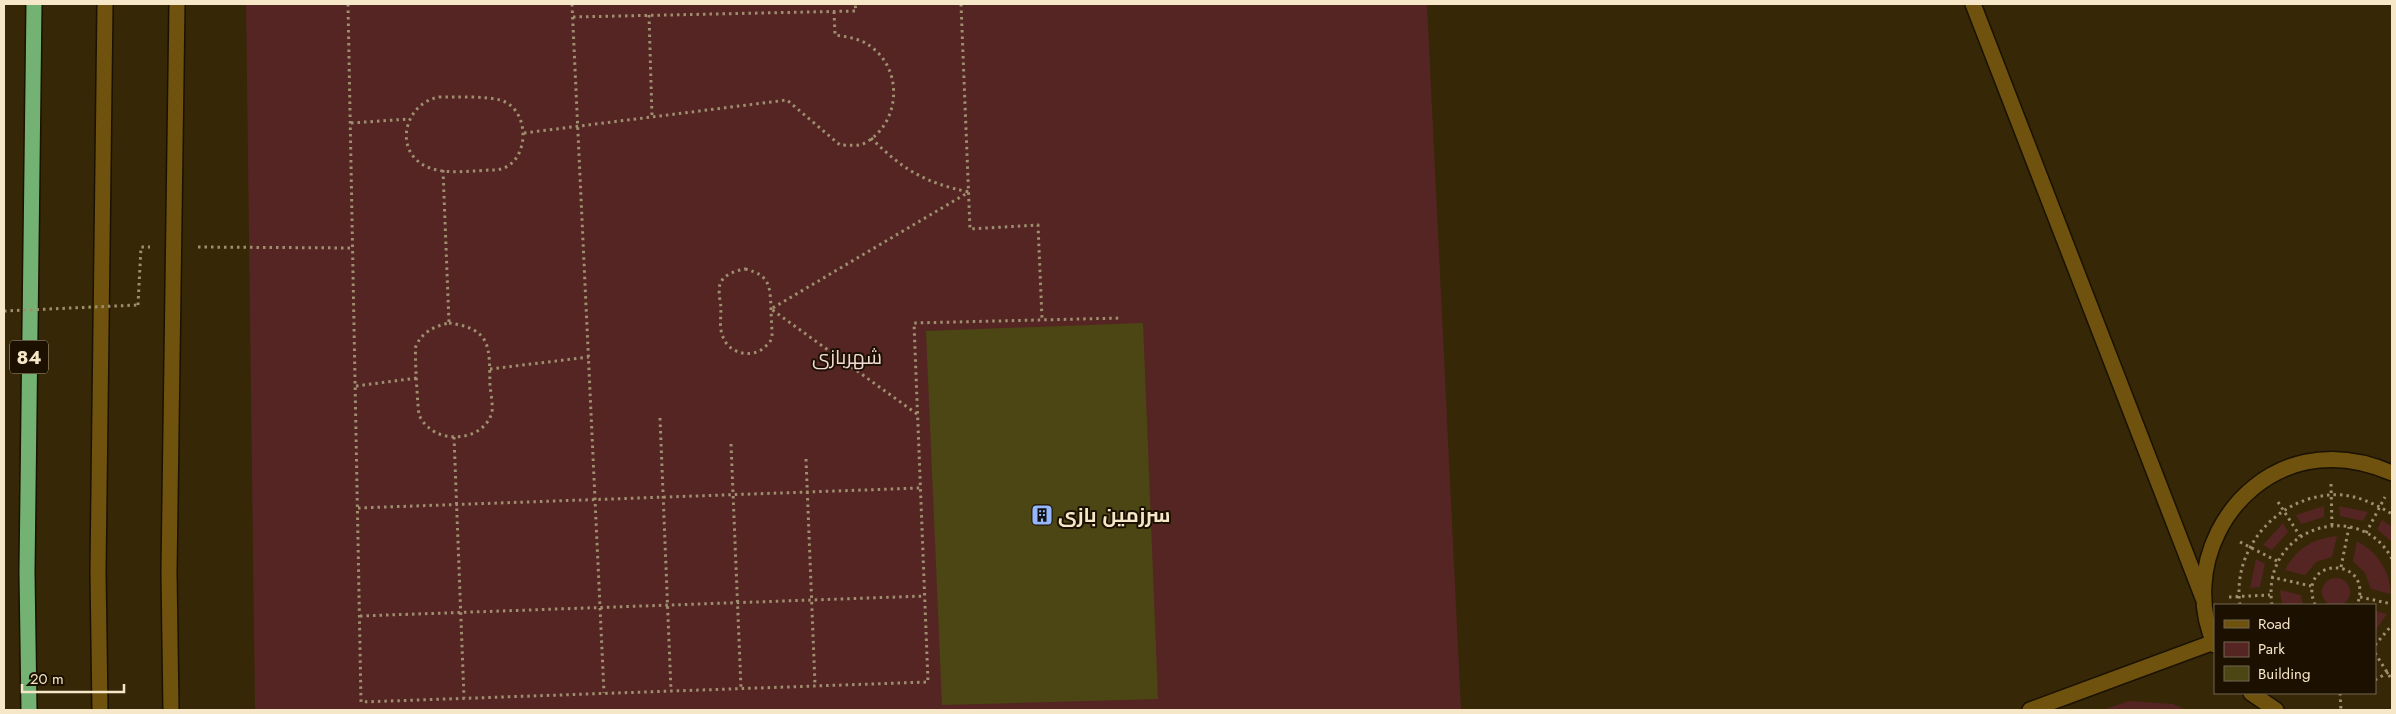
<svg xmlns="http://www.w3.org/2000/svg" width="2396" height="714" font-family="Jost,Cairo,sans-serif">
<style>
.green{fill:#552523}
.building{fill:#4b4613}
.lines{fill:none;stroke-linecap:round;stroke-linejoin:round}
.minor-casing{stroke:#1a1101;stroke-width:18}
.highway-casing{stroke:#1a1101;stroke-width:18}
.path{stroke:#9e8f6f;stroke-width:3;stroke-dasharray:2.5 4;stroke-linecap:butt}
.minor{stroke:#6e520e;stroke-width:15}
.highway{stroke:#74b273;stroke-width:15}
.path-bridge{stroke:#9e8f6f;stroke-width:3;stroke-dasharray:2.5 4;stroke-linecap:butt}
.labels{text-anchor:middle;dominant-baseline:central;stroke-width:4;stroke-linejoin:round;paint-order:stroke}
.shield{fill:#1c1000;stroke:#b5a68d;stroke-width:1}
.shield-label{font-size:19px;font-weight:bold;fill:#f7e7c9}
.park-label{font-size:20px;fill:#f0d9d7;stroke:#1c1000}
.poi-label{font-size:20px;font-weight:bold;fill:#f7e7c9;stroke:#1c1000;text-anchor:start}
</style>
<rect width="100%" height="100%" fill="#362706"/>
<!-- green -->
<path class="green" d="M246 4H1427L1461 710H255Z
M2324 506V517L2301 524 2296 515Z
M2339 506 2368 512 2363 521 2340 516Z
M2382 520 2392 527V542L2377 529Z
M2283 523 2288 532 2272 550 2263 545Z
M2337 536 2332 557 2316 562 2305 575 2285 570C2297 548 2312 539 2337 536Z
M2357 541C2378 553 2389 569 2391 594L2371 589 2365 573 2353 561Z
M2256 559 2265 564 2260 587 2250 588Z
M2322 592a14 14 0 1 1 28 0a14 14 0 1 1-28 0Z
M2280 590 2301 595 2303 605H2282Z
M2375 611 2387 614 2375 631Z
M2129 701 2173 704 2186 710H2103Z"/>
<!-- building -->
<path class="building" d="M1143 323 1158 699 942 705 926 331Z"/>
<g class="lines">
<!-- minor casing -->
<g class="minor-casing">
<path id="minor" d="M1973 4 2203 598
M2215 645C2181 571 2227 479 2306 462 2336 456 2365 461 2392 473
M2251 693 2276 710
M100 710 98 572 105 4
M171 710 169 572 177 4
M2030 710 2214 642"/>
</g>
<!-- highway casing -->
<g class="highway-casing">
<path id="highway" d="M29 710 27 572 34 4"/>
</g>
<!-- path -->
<path class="path" d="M348 4 361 702 928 682 914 323 1122 318
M572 4 604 693
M961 4 970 229 1038 225 1042 319
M649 15 652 117
M573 17 856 11 855 4
M439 97C456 97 485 96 500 100 533 109 530 169 494 170 475 170 449 175 430 168 393 155 402 104 439 97Z
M351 123 409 119
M524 133 787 100 840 145C847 145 858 146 863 144 899 126 904 74 874 49 863 39 849 37 835 35L834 11
M871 138C902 169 925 183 969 192
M443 170 449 323
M198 247 353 248
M745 269C770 275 770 286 771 308 771 317 772 326 772 335 772 342 766 346 761 350 748 358 728 352 723 337 719 329 721 316 721 307 720 301 718 290 720 284 724 274 735 271 745 269Z
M138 305 141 247H150
M449 323C493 329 489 348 490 386 491 394 493 405 492 412 485 439 446 444 428 427 425 425 421 419 419 415 418 410 414 350 416 346 422 332 435 326 449 323Z
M490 369 589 357
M356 386 417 378
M917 414 771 309 969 192
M660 418 671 691
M454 437 464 698
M731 444 741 688
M806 459 815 685
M2331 484 2332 526
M2278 502 2300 536
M358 508 920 488
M2366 533 2385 497
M2240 542 2277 561
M2341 567 2349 527
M2271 577 2311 586
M2229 597 2270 595
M2360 597 2392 604
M2240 605C2231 546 2282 491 2343 495 2361 497 2377 505 2392 514
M2272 605C2260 527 2360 497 2392 559
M2315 605C2295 555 2376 556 2357 605
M360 616 925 596
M2375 645 2392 625
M2375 653 2392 680
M2375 680 2392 670
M2340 693 2341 710"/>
<!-- minor -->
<use href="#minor" class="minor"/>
<!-- highway -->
<use href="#highway" class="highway"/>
<!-- path-bridge -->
<path class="path-bridge" d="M4 311 138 305"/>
</g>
<!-- icons -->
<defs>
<g id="building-square" transform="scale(1.125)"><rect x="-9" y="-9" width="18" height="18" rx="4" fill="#94b7fd" stroke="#1c1000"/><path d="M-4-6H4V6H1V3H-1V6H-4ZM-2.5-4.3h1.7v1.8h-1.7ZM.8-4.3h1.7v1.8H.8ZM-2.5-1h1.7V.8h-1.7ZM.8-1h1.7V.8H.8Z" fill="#111"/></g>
</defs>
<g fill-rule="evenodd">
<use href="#building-square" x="1042" y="515"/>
</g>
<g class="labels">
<!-- shield labels -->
<rect class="shield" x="10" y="340.5" width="38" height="33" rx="4"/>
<g class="shield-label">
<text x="29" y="357">84</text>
</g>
<!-- park labels -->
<g class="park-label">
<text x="847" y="357">شهربازی</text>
</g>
<!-- poi labels -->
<g class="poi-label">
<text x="1058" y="515">سرزمین بازی</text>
</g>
</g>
<!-- border -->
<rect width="2396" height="714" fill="none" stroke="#f7e7c9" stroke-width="10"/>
<!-- legend -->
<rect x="2214" y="604" width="162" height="90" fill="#1c1000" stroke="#746650"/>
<rect x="2224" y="620" width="25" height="8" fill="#6e520e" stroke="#746650"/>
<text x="2258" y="629" font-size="15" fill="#f7e7c9">Road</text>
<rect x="2224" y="642" width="25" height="15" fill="#552523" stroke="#746650"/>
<text x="2258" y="654" font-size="15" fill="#f7e7c9">Park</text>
<rect x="2224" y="666" width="25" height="15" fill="#4b4613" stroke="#746650"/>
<text x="2258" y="679" font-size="15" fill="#f7e7c9">Building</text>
<!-- scale -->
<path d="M22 684v8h102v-8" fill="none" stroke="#f7e7c9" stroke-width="2.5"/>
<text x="30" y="684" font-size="15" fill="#f7e7c9" stroke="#1c1000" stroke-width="4" paint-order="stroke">20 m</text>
</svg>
